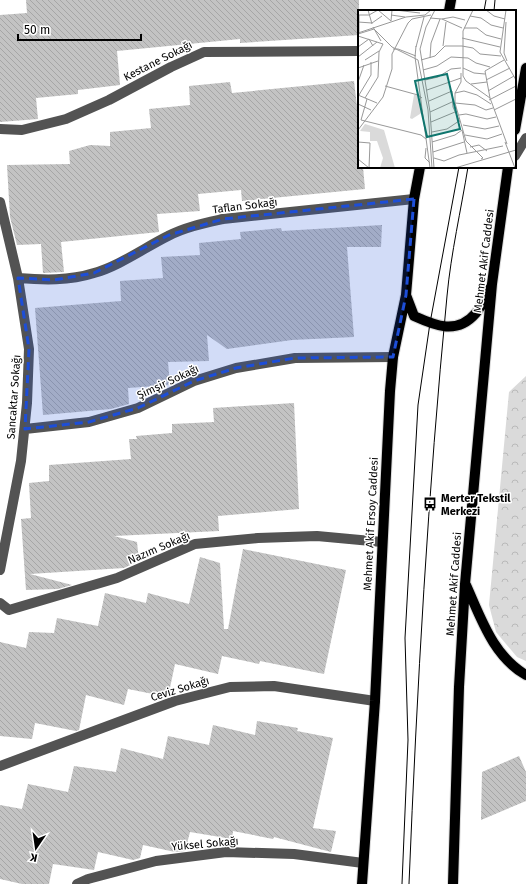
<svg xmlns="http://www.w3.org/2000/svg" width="526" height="884" viewBox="0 0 526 884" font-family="'Fira Sans',sans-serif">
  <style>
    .forest { fill: url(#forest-crowns) }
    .building { fill: url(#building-back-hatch) }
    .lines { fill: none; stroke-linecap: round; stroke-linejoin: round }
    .major-casing { stroke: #dbdbdb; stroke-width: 12 }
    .minor { stroke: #535353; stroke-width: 10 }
    .major { stroke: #000; stroke-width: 10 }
    .tram { stroke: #000; stroke-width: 1 }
    .marked { fill: #1d4ed8; fill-opacity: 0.2; stroke: #1d4ed8; stroke-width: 3; stroke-dasharray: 8 5; stroke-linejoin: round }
    .labels { text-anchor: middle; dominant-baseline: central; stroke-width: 3; stroke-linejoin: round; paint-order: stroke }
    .street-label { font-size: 11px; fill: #000; stroke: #fff }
    .poi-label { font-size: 11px; font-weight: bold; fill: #000; stroke: #fff; text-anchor: start }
    .inset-road { fill: none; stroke: #999; stroke-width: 1 }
    .view { fill: #0f766e; fill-opacity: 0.15; stroke: #0f766e; stroke-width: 2 }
    .inset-edge { fill: none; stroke: #000; stroke-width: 2 }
  </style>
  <defs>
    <pattern id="forest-crowns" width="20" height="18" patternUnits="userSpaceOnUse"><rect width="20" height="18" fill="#dadada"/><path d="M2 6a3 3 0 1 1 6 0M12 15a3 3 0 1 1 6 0" fill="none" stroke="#b9b9b9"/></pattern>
    <pattern id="building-back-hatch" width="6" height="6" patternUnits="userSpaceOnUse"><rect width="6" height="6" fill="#c3c3c3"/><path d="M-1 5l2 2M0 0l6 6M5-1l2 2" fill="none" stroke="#a6a6a6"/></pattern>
  </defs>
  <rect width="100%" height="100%" fill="#fff"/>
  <!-- forest -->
  <path class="forest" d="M526 376V661L517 657 496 632 489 605 509 392Z"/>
  <!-- building -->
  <path class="building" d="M26 0H359V35L240 43V39L117 51 120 85 78 90V94L36 98 38 119 0 122V15L27 13Z
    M354 81 359 123V167H363L365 189 242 201 241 190 198 194 200 211 157 214 159 232 61 242 64 272 43 273 41 244 17 245 10 217 7 165 70 164 69 151 90 145 110 146V132L151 128 149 109 190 105 189 86 230 82 232 93Z
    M382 225 381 247H347L354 337 292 340 227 349 207 335 209 361 168 362 170 385 128 388 129 404 111 409 43 415 35 308 121 301 120 281 163 278 161 257 200 255 199 243 241 239 240 232 281 228 282 231Z
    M294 403 299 509 218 516 219 531 114 536 137 542 139 561 124 568 30 574 72 585 58 589 26 590 21 519 31 518 29 483 49 481V465L131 459 129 439H137L136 436 172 433V424L214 422 213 408Z
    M243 549 346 570 324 674 260 661 259 664 222 656 218 674 175 664 168 697 128 689 124 705 86 695 79 730 76 731 35 723 32 739 0 736V642L26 648 29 632 54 633 57 618 98 626 105 593 146 603 148 593 189 604 200 557 220 563 224 629H228Z
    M257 721 298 728 297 731 333 738 313 828 336 831 331 852 274 837 273 839 233 831 232 839 190 832 185 851 175 852 143 845 140 858 133 860 98 852 94 870 53 864 49 884H22L0 879V805L22 809 28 784 68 792 74 766 116 772 121 748 163 759 168 736 209 745 213 725 255 735Z
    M519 756 526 772V801L481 820 482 772Z"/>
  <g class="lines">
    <!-- major casing -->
    <g class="major-casing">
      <path id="major" d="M449 11 451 0
        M515 130 526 68
        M406 295 414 316C436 326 457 335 476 313 482 306 486 296 490 288
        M466 585C481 618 493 656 526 675
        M362 884 375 701 390 391 393 357 406 295 414 199 420 167
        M453 884 459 687 465 584 492 284 508 167"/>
    </g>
    <!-- minor -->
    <path class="minor" d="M0 129 22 130 66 119 109 100 171 67 204 52 359 51
      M515 156 526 138
      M0 202 18 278 29 349 27 403 21 461 0 570
      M18 278C43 280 69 281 94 273 119 266 144 248 168 236 185 227 205 223 223 219L414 199
      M25 429 89 422 138 408 194 381 236 368 295 358 393 357
      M0 603 9 610 117 578 195 544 258 538 317 536 382 542
      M0 766 175 701 230 687 274 686 375 701
      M77 884 88 879 156 861 226 852 294 854 363 863"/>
    <!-- major -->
    <use href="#major" class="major"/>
    <!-- tram -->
    <path class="tram" d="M484 11 486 0
      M494 11 495 0
      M402 884 408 740 405 638 418 405 430 323 459 167
      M409 884C417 688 428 491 447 296 451 253 461 210 468 167"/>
  </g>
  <!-- marked area -->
  <path class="marked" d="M414 199 406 295 393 357 295 358 236 368 194 381 138 408 89 422 25 429 29 349 18 278 54 280 94 273 169 235 223 219Z"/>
  <!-- icons -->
  <defs>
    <g id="bus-bare" transform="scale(1.08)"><path d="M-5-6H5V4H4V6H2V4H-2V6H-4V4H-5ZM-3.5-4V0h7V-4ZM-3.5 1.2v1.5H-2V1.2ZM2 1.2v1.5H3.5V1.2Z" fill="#000" stroke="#fff" stroke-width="2.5" paint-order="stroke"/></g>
  </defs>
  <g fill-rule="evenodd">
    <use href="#bus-bare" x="430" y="504"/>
  </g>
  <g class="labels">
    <!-- street labels -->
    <g class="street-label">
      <text transform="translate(158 61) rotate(-27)">Kestane Sokağı</text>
      <text transform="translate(245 206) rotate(-7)">Taflan Sokağı</text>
      <text transform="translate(484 261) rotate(-83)">Mehmet Akif Caddesi</text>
      <text transform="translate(168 382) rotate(-25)">Şimşir Sokağı</text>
      <text transform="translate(14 397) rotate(-86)">Sancaktar Sokağı</text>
      <text transform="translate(371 524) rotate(-87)">Mehmet Akif Ersoy Caddesi</text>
      <text transform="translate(159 548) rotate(-23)">Nazım Sokağı</text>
      <text transform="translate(454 584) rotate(-86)">Mehmet Akif Caddesi</text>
      <text transform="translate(180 689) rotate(-17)">Ceviz Sokağı</text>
      <text transform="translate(205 844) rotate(-5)">Yüksel Sokağı</text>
    </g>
    <!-- poi labels -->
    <g class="poi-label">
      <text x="441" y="498">Merter Tekstil<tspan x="441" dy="13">Merkezi</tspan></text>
    </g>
  </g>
  <!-- overview -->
  <g transform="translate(358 10)">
    <rect width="158" height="158" fill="#fff"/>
    <path d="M56 85H60L65 102 54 109 52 108ZM7 114 26 120 37 158H22L25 148 19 131H12V122L2 121Z" fill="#dadada"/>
    <path class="inset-road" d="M10 0 14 14M20 0 33 11 34 0M37 0 62 3M115 0 105 21V66L108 71 132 88 149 134M128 0 136 6 147 9M148 0 142 42 158 70M0 5H11L20 0M1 5V23M33 5 47 7M112 6 123 8 133 15 145 18M72 8 84 9 104 18M84 9 95 7 107 10M0 12 14 13 24 6M148 12 146 43 149 51M15 17 23 31M106 18H119L128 25 143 29M0 23 48 7 67 5 73 0M0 24 16 19 34 37 60 50 70 100 74 158M0 26 25 34M104 28 142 37M58 36 57 47 72 158M85 36 88 12M0 37 11 29 15 36M58 37 66 7M35 39H40L58 46M0 47 19 32M72 48 73 33 82 9M7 50 21 41M63 50 77 46 87 36H104L115 38 122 44 143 46M0 58 20 51M105 58 116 63 127 64M65 60 79 56 93 47 110 48 118 53 132 57M67 70 80 67 93 59 103 58M128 70 152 58M0 72 6 55M113 74 129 72M27 76 60 85 64 88M69 80 103 68M130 81 156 66M97 83V93L108 131 125 148 123 149M97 83 106 81 119 85 133 94M97 83 103 72V63M0 85 19 93M1 85 13 65V52M7 88 20 67 21 42 25 34M132 88 127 61 146 50M9 89 3 110 63 125 68 129M131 90 158 76M71 91 94 81 95 97 102 112M97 93 117 95 128 100 135 98M0 94 13 100M136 100 158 89M72 102 94 92M101 105 108 104 129 109 138 107M73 112 97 102M105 115 127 119 141 116M0 120 25 87 34 59V44L50 13 54 9 73 5M104 120 109 143M74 122 89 119 101 111M107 125 129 129 144 124M0 132 12 133 11 158M74 132 97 125 104 120M147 132 157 158M112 137 121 135 129 141M68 138 67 148 72 153M75 142 106 132M76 148 86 151 101 145 145 136M0 149 11 158M76 158 72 102 62 39 68 17 77 0M97 158 158 140"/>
    <path class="view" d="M89 64 102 119 69 127 57 71Z"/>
    <rect width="158" height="158" class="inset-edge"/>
  </g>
  <!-- north arrow -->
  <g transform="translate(36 848) rotate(193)" stroke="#ffffff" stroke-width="3" paint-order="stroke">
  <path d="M0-3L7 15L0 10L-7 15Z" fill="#000000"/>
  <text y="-6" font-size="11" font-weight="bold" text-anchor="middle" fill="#000000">K</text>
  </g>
  <!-- scale -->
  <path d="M18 34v6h123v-6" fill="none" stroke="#000000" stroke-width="2"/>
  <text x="24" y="34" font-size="12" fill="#000000" stroke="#ffffff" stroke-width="3" paint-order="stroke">50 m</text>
</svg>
